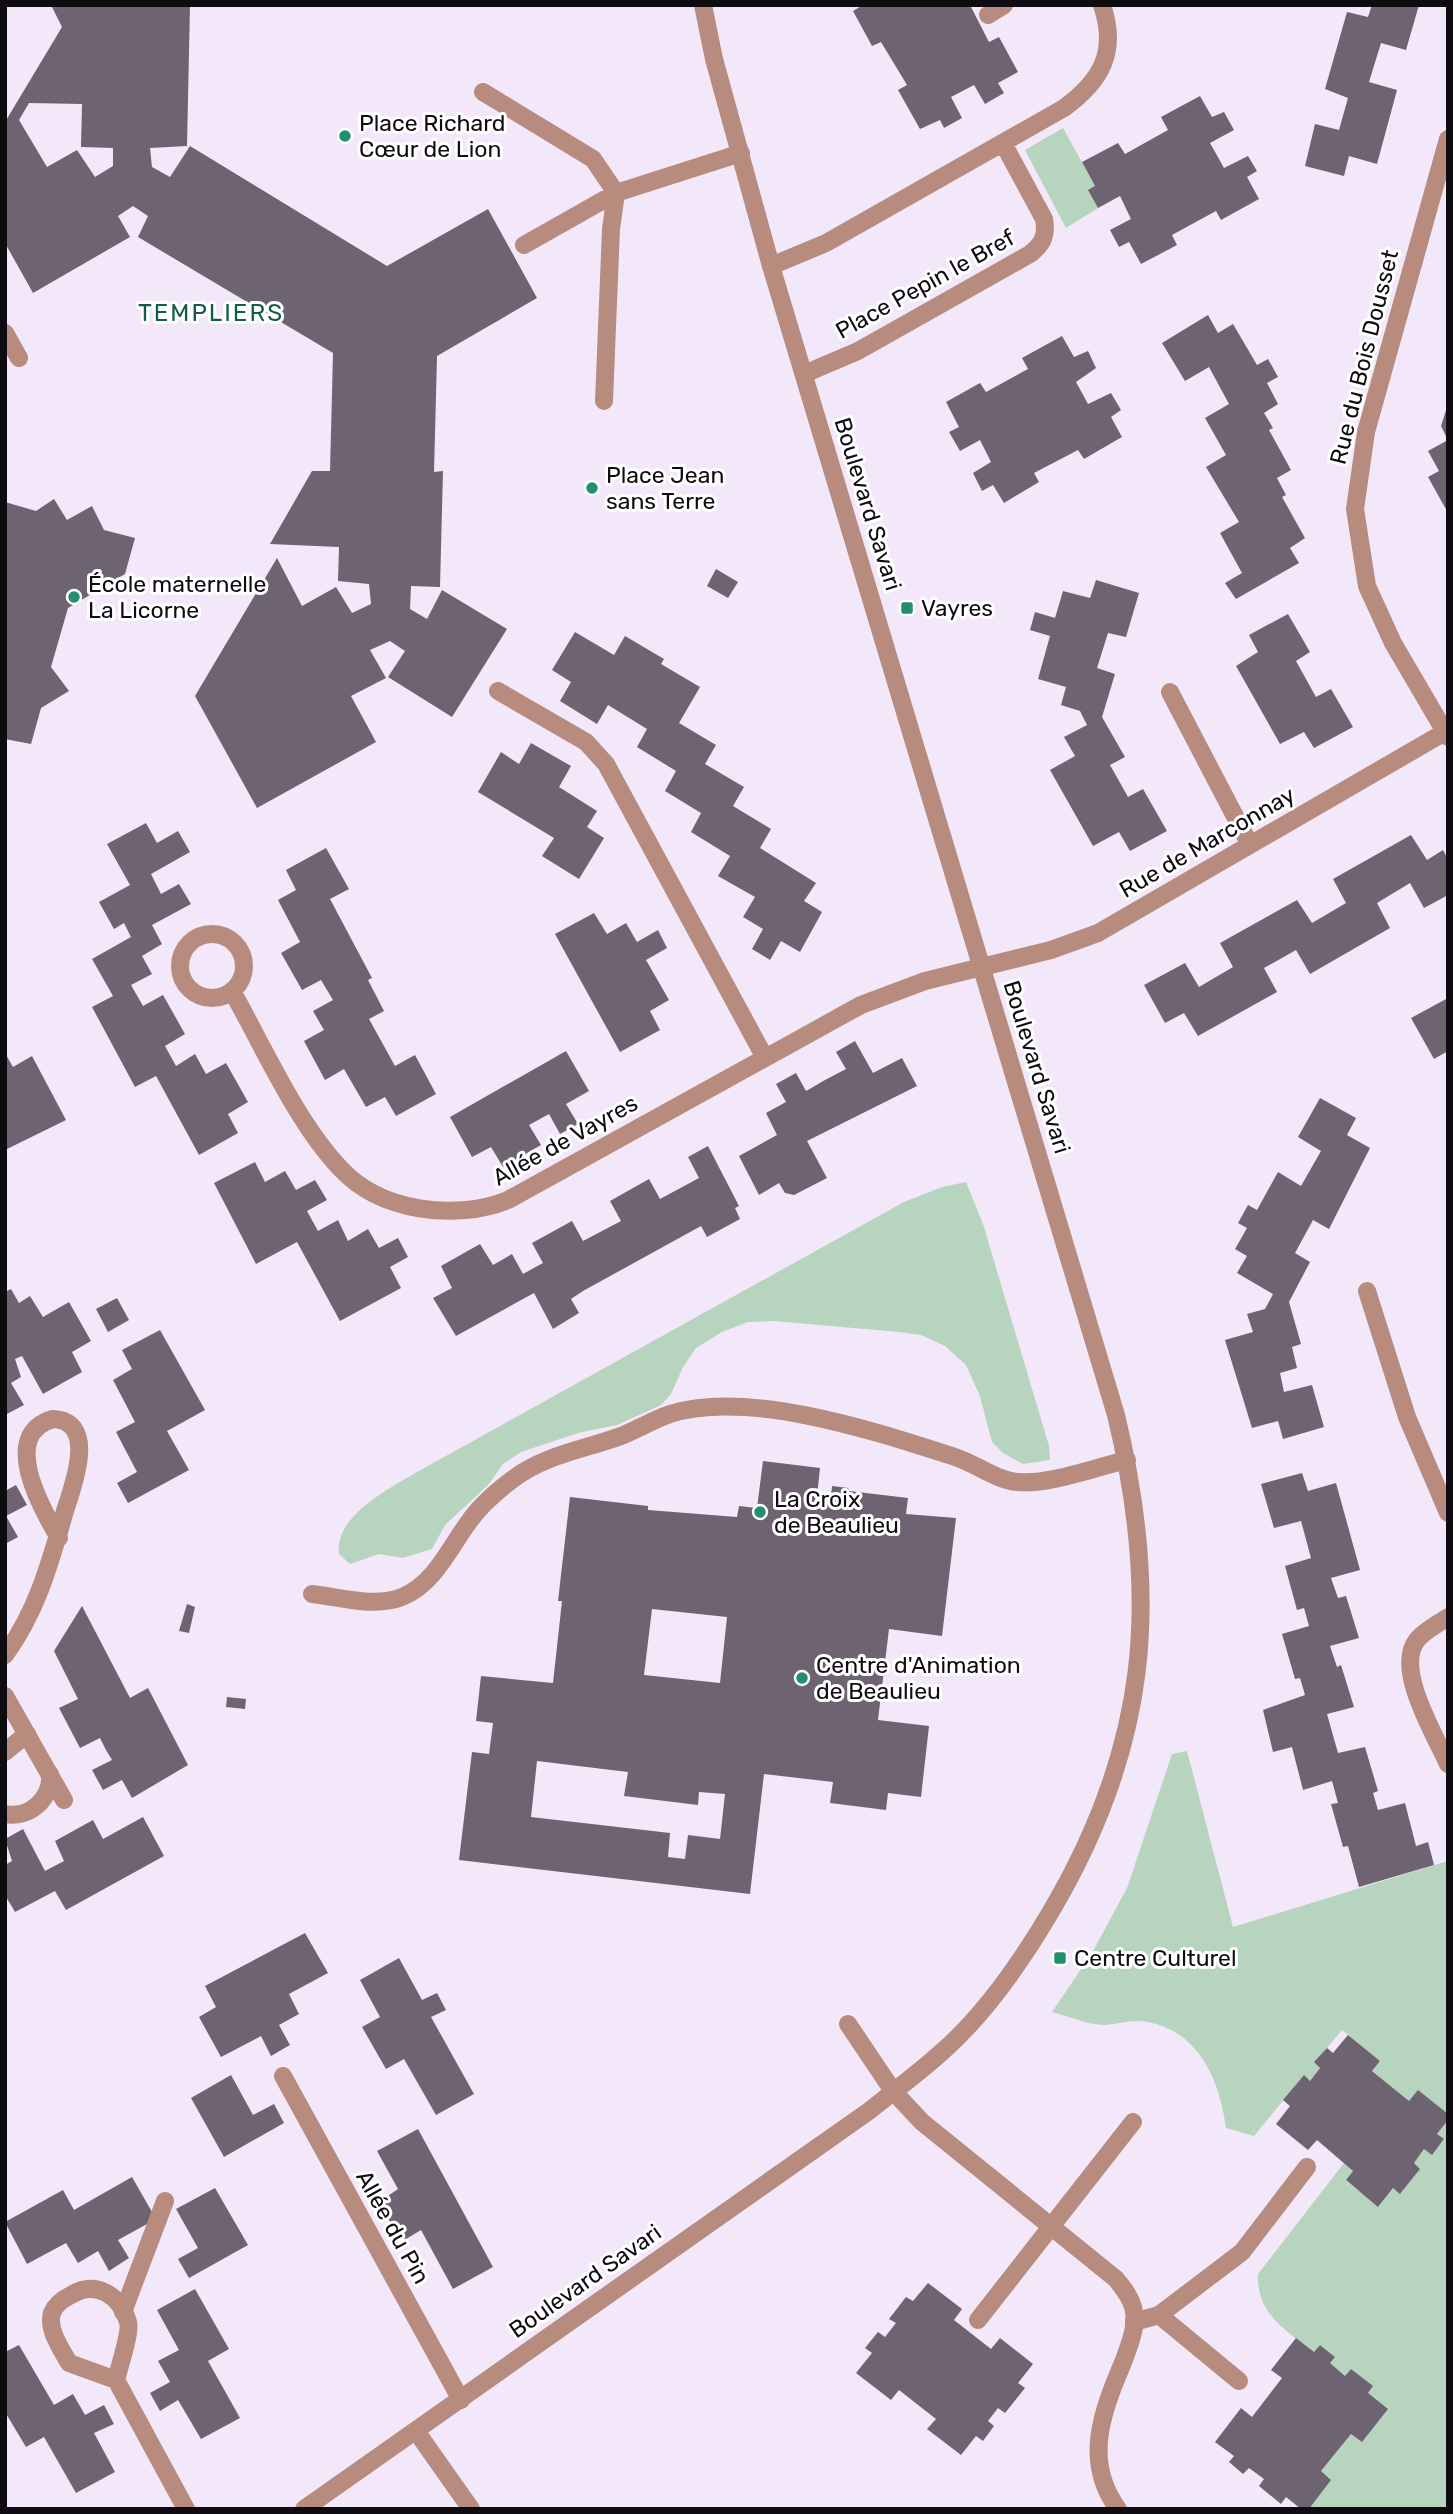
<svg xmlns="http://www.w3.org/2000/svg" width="1453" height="2514" viewBox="0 0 1453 2514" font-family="Rubik,sans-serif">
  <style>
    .green { fill: #b6d4be }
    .building { fill: #6e6370; fill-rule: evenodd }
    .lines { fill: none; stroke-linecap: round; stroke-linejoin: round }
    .service { stroke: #b78c7e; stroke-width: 18 }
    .minor { stroke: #b78c7e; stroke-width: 18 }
    .tertiary { stroke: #b78c7e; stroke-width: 18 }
    .poi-dot { fill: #238f6f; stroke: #fff; stroke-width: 2.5 }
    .labels { text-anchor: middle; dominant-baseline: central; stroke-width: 6; stroke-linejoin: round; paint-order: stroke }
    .poi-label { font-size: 23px; fill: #0f0c11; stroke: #fff; text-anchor: start }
    .street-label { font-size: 23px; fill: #0f0c11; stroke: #fff }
    .neighbourhood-label { font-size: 24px; letter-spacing: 2px; fill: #125d47; stroke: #fff }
  </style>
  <rect width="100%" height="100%" fill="#f3e8f9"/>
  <!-- green -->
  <path class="green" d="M1063 128 1095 186 1089 191 1098 208 1066 228 1025 150Z
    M966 1182 983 1224 1049 1446 1050 1460 1023 1464 1003 1453 992 1442 980 1396 966 1365 945 1346 921 1335 899 1332 774 1321 748 1322 722 1332 696 1348 683 1367 671 1394 661 1405 617 1425 578 1433 521 1452 503 1464 489 1484 445 1525 432 1549 403 1558 379 1554 350 1564 339 1554C334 1516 389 1489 417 1472L904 1202 942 1187Z
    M1187 1751 1233 1927 1448 1861V2114L1409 2101 1372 2071 1380 2061 1342 2030 1315 2062 1320 2068 1310 2081 1303 2076 1254 2136 1226 2128C1220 2082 1200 2032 1148 2022 1133 2019 1120 2024 1105 2025 1088 2025 1068 2016 1052 2012L1092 1953 1127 1888 1172 1754Z
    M1448 2120V2509H1309L1331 2480 1321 2471 1351 2434 1362 2442 1368 2393 1372 2386 1351 2369 1345 2376 1330 2363 1335 2357 1320 2345 1314 2352C1287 2331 1256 2314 1258 2274L1344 2163 1353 2171 1346 2181 1379 2206 1393 2188 1401 2193 1420 2169 1414 2163 1424 2149 1432 2154 1444 2140 1437 2134Z"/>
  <!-- building -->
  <path class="building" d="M51 5H190L187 146 150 148 152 167 170 177 190 146 387 266 488 209 537 298 437 356 434 472 443 471 440 587 411 586 410 609 427 619 442 590 507 629 452 717 388 677 405 651 390 641 370 650 386 678 351 696 376 742 257 808 195 696 277 558 302 606 336 587 352 613 371 604 369 584 338 581 339 547 270 544 312 471H330L333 353 138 237 148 216 133 206 118 216 130 237 33 293 5 243V122L62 27ZM29 103 82 104 81 147 113 148V166L95 177 77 150 47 167 19 120Z
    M863 5H970L989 42 999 37 1018 72 998 83 1004 93 985 104 974 85 951 97 962 118 944 128 940 120 920 129 898 90 907 85 881 42 872 46 853 11Z
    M1372 5H1419L1406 50 1381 43 1369 82 1397 90 1377 164 1349 156 1344 176 1305 166 1315 124 1339 130 1348 98 1325 89 1347 12 1368 17Z
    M1200 96 1212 117 1224 112 1234 130 1210 143 1224 168 1248 156 1257 171 1247 177 1259 199 1221 220 1216 211 1172 235 1177 245 1141 264 1129 242 1119 247 1110 230 1131 219 1120 196 1098 208 1088 190 1095 186 1082 162 1118 143 1125 154 1168 130 1161 117Z
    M1208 315 1218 333 1233 324 1257 365 1268 359 1278 377 1267 383 1278 404 1264 413 1273 428 1269 430 1291 470 1277 478 1286 495 1282 497 1305 538 1290 548 1299 563 1236 599 1225 583 1242 573 1220 533 1239 522 1206 467 1226 455 1205 418 1229 404 1209 367 1185 381 1162 343Z
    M1062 336 1074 357 1088 351 1096 368 1076 382 1088 404 1111 393 1121 410 1111 417 1122 437 1084 459 1078 450 1034 473 1039 482 1004 503 993 485 982 491 973 473 991 462 980 440 960 451 949 432 959 427 946 402 980 383 986 392 1028 369 1022 358Z
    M1447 407H1448V440L1441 426Z
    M1448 440V513L1428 477 1439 471 1428 451Z
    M54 499 67 520 92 506 104 530 135 538 125 574 68 608 51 667 69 691 41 708 31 744 5 739V502L36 511Z
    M716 569 738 582 728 598 707 586Z
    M1096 580 1139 593 1126 637 1108 633 1097 668 1115 674 1102 717 1125 757 1110 765 1128 797 1143 789 1167 831 1130 851 1119 832 1093 846 1050 770 1075 756 1064 737 1087 725 1080 711 1061 705 1066 687 1038 679 1050 636 1030 630 1035 612 1055 618 1063 591 1090 598Z
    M1288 614 1310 652 1296 661 1316 697 1331 689 1353 727 1314 748 1304 732 1280 744 1236 666 1258 652 1249 635Z
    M575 632 614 655 625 636 664 659 661 664 700 687 679 723 716 745 705 764 744 787 733 806 771 829 760 848 816 883 804 901 822 912 800 952 781 941 770 960 752 949 763 929 743 917 755 897 718 876 730 856 691 832 701 813 665 791 676 771 637 747 647 729 608 705 597 724 560 701 571 682 552 670Z
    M531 743 571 766 559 787 597 811 587 827 604 838 579 879 542 856 554 838 478 792 501 752 519 764Z
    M146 823 157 843 178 831 190 852 151 874 161 894 179 884 191 904 152 925 162 944 142 956 152 974 131 985 143 1006 163 995 185 1034 165 1046 176 1066 195 1054 206 1074 226 1063 248 1102 228 1114 238 1133 199 1155 156 1076 135 1087 92 1007 113 996 92 959 131 937 124 923 114 929 99 902 130 885 107 844Z
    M1411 835 1427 860 1443 850 1448 859V895L1424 908 1410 883 1377 903 1390 928 1310 974 1296 950 1264 968 1277 992 1198 1036 1184 1013 1165 1023 1144 985 1185 963 1199 987 1233 967 1220 943 1297 900 1312 923 1346 903 1333 879Z
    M326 848 349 889 330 899 372 978 368 980 384 1011 369 1019 395 1066 415 1055 436 1094 396 1116 385 1097 366 1107 344 1069 325 1080 304 1041 324 1030 313 1011 333 1000 321 980 302 990 281 953 300 942 278 900 296 890 286 870Z
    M594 913 607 934 626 923 637 942 658 930 667 948 646 960 669 1000 650 1011 660 1030 620 1052 555 934Z
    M1448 998V1051L1434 1059 1411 1018Z
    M855 1041 873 1073 902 1058 917 1086 807 1141 827 1178 794 1195 785 1193 779 1183 759 1195 739 1156 777 1135 766 1113 786 1102 776 1084 796 1073 806 1091 825 1080 846 1069 836 1052Z
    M566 1051 589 1091 566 1104 578 1124 560 1134 549 1114 529 1125 541 1145 503 1167 491 1147 472 1157 450 1117Z
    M5 1053 13 1067 32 1056 66 1120 5 1150Z
    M1320 1098 1356 1118 1347 1135 1370 1148 1329 1229 1313 1220 1295 1253 1310 1262 1289 1302 1301 1344 1292 1347 1297 1368 1280 1373 1284 1392 1312 1385 1324 1427 1283 1439 1278 1421 1252 1428 1225 1340 1253 1332 1247 1314 1265 1309 1273 1294 1237 1273 1247 1256 1235 1249 1247 1228 1238 1223 1248 1205 1257 1210 1278 1172 1301 1186 1321 1151 1298 1137Z
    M708 1146 739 1206 735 1208 740 1219 707 1237 701 1226 583 1291 571 1299 579 1313 553 1329 534 1293 456 1336 433 1298 452 1288 441 1266 480 1244 493 1265 512 1254 523 1274 543 1263 532 1243 572 1221 583 1241 621 1221 610 1201 649 1179 660 1199 699 1178 688 1157Z
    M255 1162 265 1182 285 1171 296 1190 315 1180 327 1200 307 1211 318 1231 338 1220 348 1241 368 1229 379 1248 398 1238 408 1257 390 1267 401 1288 340 1321 297 1242 256 1264 214 1183Z
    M11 1289 19 1303 30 1296 43 1317 69 1302 91 1341 72 1352 82 1372 43 1394 22 1356 15 1359 21 1377 11 1383 24 1405 5 1415V1292Z
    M117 1298 129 1320 108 1332 96 1309Z
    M160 1330 205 1410 167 1431 189 1470 128 1503 117 1483 137 1472 116 1432 135 1422 113 1380 132 1369 122 1350Z
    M763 1461 820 1468 817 1496 831 1497 832 1486 848 1488 849 1491 908 1498 906 1514 956 1518 942 1636 889 1629 878 1720 929 1726 921 1797 888 1793 886 1810 830 1803 833 1782 764 1774 750 1894 459 1860 472 1752 489 1754 493 1723 476 1721 481 1676 553 1683 562 1601H558L570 1497 648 1506V1510L737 1517 739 1506 757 1508ZM652 1609 727 1617 720 1683 644 1675ZM537 1761 628 1772 624 1796 698 1805 699 1792 725 1794 720 1839 688 1835 685 1859 668 1857 670 1833 531 1817Z
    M1302 1473 1308 1491 1336 1483 1360 1570 1331 1578 1338 1598 1346 1596 1359 1638 1330 1646 1337 1667 1341 1665 1354 1707 1327 1714 1338 1753 1365 1747 1378 1791 1373 1793 1378 1810 1405 1803 1416 1846 1428 1842 1434 1865 1359 1887 1348 1846 1343 1847 1331 1804 1338 1803 1332 1781 1303 1790 1292 1747 1273 1752 1263 1710 1305 1695 1300 1678 1295 1679 1282 1634 1309 1626 1304 1608 1297 1610 1285 1566 1311 1558 1301 1521 1274 1528 1261 1484Z
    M16 1485 27 1505 6 1516 18 1537 5 1544V1491Z
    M187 1604 195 1607 189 1633 179 1631Z
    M82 1606 130 1698 148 1688 188 1765 132 1798 122 1780 103 1790 92 1770 112 1760 106 1750 100 1738 80 1748 59 1708 78 1699 54 1651Z
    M227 1697 246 1699 245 1709 226 1707Z
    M143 1817 164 1856 66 1910 55 1891 15 1912 5 1895V1865L12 1861 5 1839 23 1829 45 1871 64 1861 55 1841 93 1820 103 1839Z
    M305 1933 328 1973 289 1994 299 2014 279 2025 290 2045 271 2056 261 2036 221 2057 199 2017 216 2007 205 1986Z
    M399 1958 422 2000 437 1993 446 2010 431 2017 474 2094 436 2115 404 2059 386 2069 362 2027 380 2017 360 1980Z
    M1348 2035 1380 2061 1372 2071 1409 2101 1418 2090 1448 2114V2120L1437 2134 1444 2139 1432 2155 1424 2149 1414 2163 1420 2169 1400 2194 1393 2188 1378 2207 1346 2180 1353 2171 1317 2140 1308 2150 1276 2124 1290 2106 1283 2100 1304 2075 1310 2081 1320 2068 1314 2062 1327 2048 1333 2053Z
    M231 2075 253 2115 274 2104 284 2123 224 2157 191 2098Z
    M418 2129 493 2267 453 2289 421 2230 401 2242 379 2202 398 2189 377 2151Z
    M132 2177 156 2219 118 2240 129 2258 109 2271 98 2251 78 2263 66 2243 27 2264 5 2222 63 2190 74 2210Z
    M215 2188 248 2245 189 2278 178 2259 198 2248 176 2209Z
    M928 2283 962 2309 954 2320 991 2349 1000 2338 1033 2364 1018 2383 1025 2388 1005 2413 998 2408 988 2421 994 2426 983 2441 976 2436 961 2455 927 2429 936 2419 899 2390 891 2400 856 2373 872 2353 865 2348 878 2332 885 2337 896 2323 889 2319 906 2297 913 2301Z
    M195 2289 229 2349 208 2361 240 2418 201 2439 178 2400 160 2411 150 2393 170 2382 158 2361 179 2350 157 2310Z
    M1296 2338 1314 2352 1320 2345 1335 2357 1330 2363 1345 2376 1351 2369 1373 2386 1368 2393 1388 2409 1362 2442 1351 2434 1321 2471 1331 2480 1309 2509H1301L1286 2497 1281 2504 1259 2486 1264 2479 1249 2468 1243 2474 1229 2462 1234 2456 1215 2442 1241 2408 1252 2417 1282 2378 1271 2370Z
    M19 2345 54 2405 73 2394 85 2415 104 2405 114 2424 94 2433 115 2472 76 2493 44 2437 26 2447 5 2412V2352Z"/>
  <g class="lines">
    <!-- service -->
    <path class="service" d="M988 15 1004 5
      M5 333 19 358
      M312 1594C339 1597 375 1608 402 1597 434 1584 449 1549 468 1523 479 1507 497 1491 513 1479 544 1455 586 1449 621 1436 638 1429 653 1420 670 1414 749 1389 877 1432 955 1457 977 1464 995 1480 1018 1482 1049 1485 1096 1467 1127 1460
      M5 1752 27 1734
      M5 1814C30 1819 52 1798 50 1774
      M848 2024 893 2091
      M123 2312 165 2201
      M1159 2315 1239 2381
      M978 2320 1133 2122
      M1134 2322 1159 2315 1242 2252 1307 2167
      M416 2431 471 2509"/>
    <!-- minor -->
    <path class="minor" d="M483 92 593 159 616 193 611 229 604 401
      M1448 139 1366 432 1355 509 1367 586 1393 643 1448 737
      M524 245 616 193 741 153
      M771 266 826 243 1064 108C1101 81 1118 52 1102 5
      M804 374 858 351 1030 254C1043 244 1047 235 1044 219L1003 143
      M498 691 586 742 606 764 765 1058
      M1170 692 1250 845
      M180 966a32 32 0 1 1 64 0a32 32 0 1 1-64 0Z
      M232 991C263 1046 297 1123 340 1168 380 1212 456 1221 508 1200L861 1005 925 981 1051 950 1098 933 1445 732
      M1367 1291 1407 1417 1448 1513
      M1448 1617C1438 1624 1424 1631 1417 1640 1394 1668 1435 1735 1448 1764
      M5 1655C37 1611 50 1563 65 1511 72 1488 99 1421 53 1419 0 1434 40 1506 59 1538
      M5 1696 64 1800
      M283 2076 461 2400
      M893 2091 922 2122 1116 2279C1123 2288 1130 2296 1133 2307 1138 2325 1130 2343 1124 2360 1103 2410 1082 2460 1118 2509
      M116 2380 69 2363C62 2350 47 2330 52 2313 55 2305 63 2299 71 2295 96 2280 120 2295 128 2322 131 2333 119 2367 116 2380L186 2509"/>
    <!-- tertiary -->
    <path class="tertiary" d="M304 2509 869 2111C894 2091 920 2072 943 2051 986 2013 1021 1962 1050 1913 1148 1748 1161 1601 1116 1415L771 266 714 59 703 5"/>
  </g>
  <!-- markers -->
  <g class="poi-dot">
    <circle cx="345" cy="136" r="7"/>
    <circle cx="592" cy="488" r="7"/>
    <circle cx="74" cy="597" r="7"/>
    <rect x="900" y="601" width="14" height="14" rx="3.5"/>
    <circle cx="760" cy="1512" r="7"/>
    <circle cx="802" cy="1678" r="7"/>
    <rect x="1053" y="1951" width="14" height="14" rx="3.5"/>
  </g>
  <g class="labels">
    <!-- poi labels -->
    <g class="poi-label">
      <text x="359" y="123">Place Richard<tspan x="359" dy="26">Cœur de Lion</tspan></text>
      <text x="606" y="475">Place Jean<tspan x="606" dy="26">sans Terre</tspan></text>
      <text x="88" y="584">École maternelle<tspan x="88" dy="26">La Licorne</tspan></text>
      <text x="921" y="608">Vayres</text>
      <text x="774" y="1499">La Croix<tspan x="774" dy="26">de Beaulieu</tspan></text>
      <text x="816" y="1665">Centre d'Animation<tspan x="816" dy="26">de Beaulieu</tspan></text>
      <text x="1074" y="1958">Centre Culturel</text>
    </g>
    <!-- street labels -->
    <g class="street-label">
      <text transform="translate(925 284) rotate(-29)">Place Pepin le Bref</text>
      <text transform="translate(1364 357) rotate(-76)">Rue du Bois Dousset</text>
      <text transform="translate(868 504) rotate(73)">Boulevard Savari</text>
      <text transform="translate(1207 842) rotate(-30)">Rue de Marconnay</text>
      <text transform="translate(1037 1067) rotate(73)">Boulevard Savari</text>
      <text transform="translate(565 1140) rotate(-29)">Allée de Vayres</text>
      <text transform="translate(393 2227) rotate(61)">Allée du Pin</text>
      <text transform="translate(585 2281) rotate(-35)">Boulevard Savari</text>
    </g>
    <!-- neighbourhood labels -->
    <g class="neighbourhood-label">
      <text x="211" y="313">TEMPLIERS</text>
    </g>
  </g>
  <!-- border -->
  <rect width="1453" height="2514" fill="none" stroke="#0f0c11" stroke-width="14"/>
</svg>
